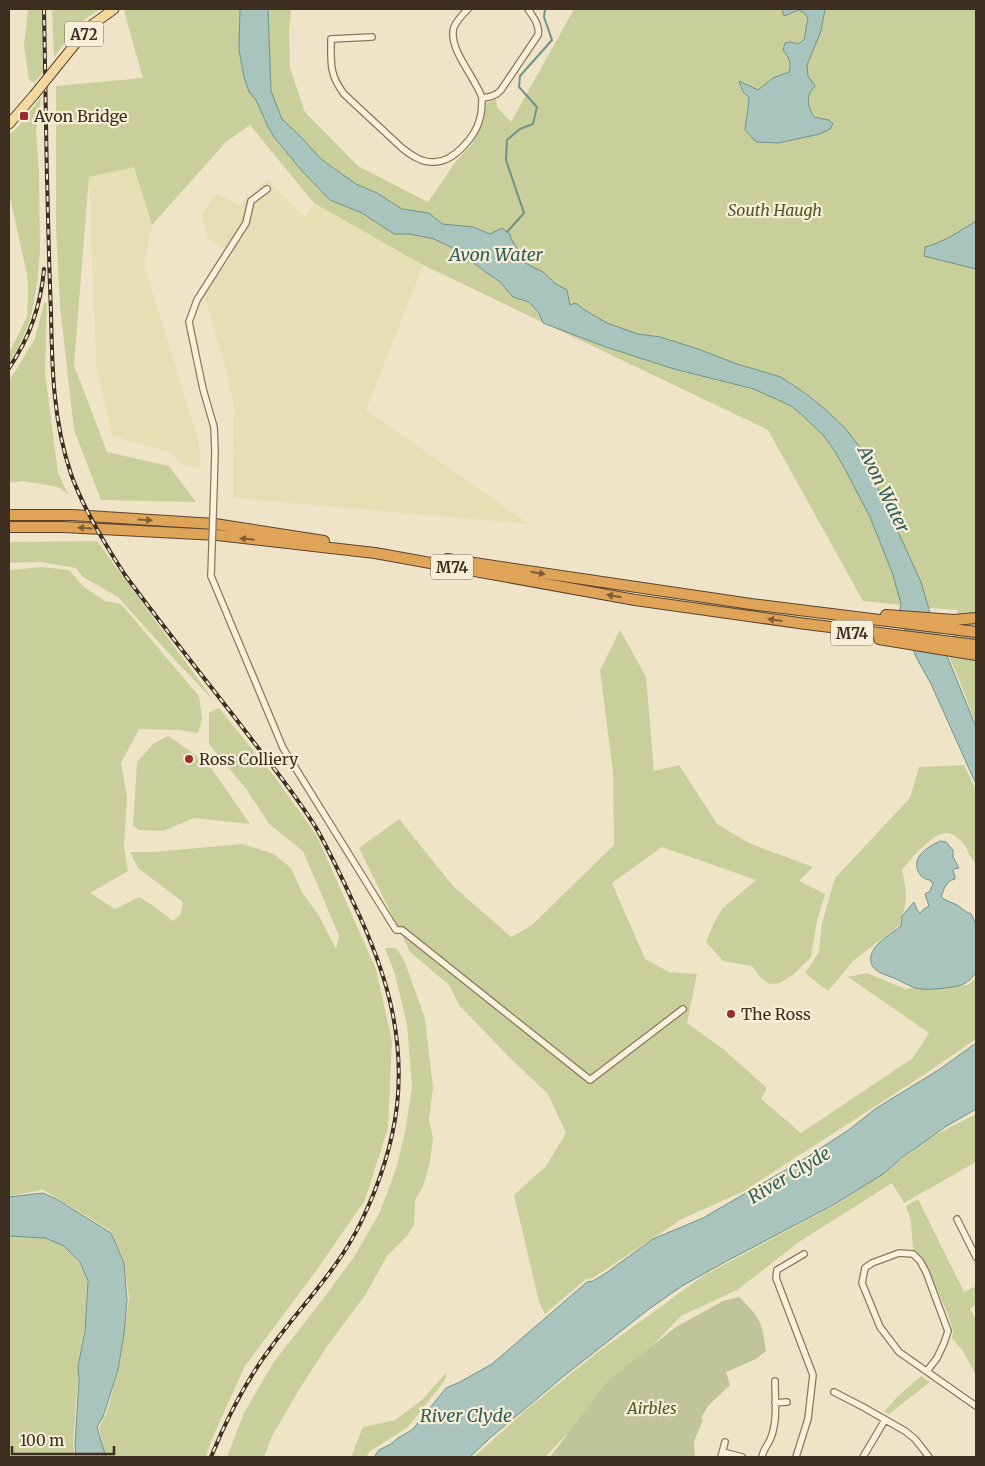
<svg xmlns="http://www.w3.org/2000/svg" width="985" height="1466" viewBox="0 0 985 1466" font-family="Merriweather,serif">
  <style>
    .farmland { fill: #e6deb5 }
    .green { fill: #c9cf9b }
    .cemetery { fill: #bfc49a }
    .water { fill: #a9c4bc; stroke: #6f938a }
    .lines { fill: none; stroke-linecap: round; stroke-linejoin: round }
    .stream { stroke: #6f938a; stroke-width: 2 }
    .street-casing { stroke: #8d765c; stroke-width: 8 }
    .primary-casing { stroke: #5b4430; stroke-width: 11 }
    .highway-casing { stroke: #5b4430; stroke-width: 12 }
    .street { stroke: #faf1dc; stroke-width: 5.5 }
    .primary { stroke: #f3d9a0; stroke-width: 9 }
    .highway { stroke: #e0a458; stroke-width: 10 }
    .rail-casing { stroke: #3d2e20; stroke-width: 4 }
    .rail { stroke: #f7eed8; stroke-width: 2; stroke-dasharray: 5.5; stroke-linecap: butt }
    .street-bridge-casing { stroke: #8d765c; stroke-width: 8; stroke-linecap: butt }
    .primary-bridge-casing { stroke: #5b4430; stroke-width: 11; stroke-linecap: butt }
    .street-bridge { stroke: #faf1dc; stroke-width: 5.5 }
    .primary-bridge { stroke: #f3d9a0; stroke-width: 9 }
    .oneway { fill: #7e5d36 }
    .poi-dot { fill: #9e2a2b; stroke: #f7eed8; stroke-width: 2 }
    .labels { text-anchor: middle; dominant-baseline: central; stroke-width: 4.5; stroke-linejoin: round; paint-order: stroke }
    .shield { fill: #f7eed8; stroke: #756857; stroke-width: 1 }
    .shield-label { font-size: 15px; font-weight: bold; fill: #3d2e20 }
    .poi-label { font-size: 16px; fill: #3d2e20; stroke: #f7eed8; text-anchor: start }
    .park-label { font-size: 16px; font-style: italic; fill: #4d5a26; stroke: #f7eed8 }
    .water-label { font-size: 18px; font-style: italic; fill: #2f5d5a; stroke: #f7eed8 }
  </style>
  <rect width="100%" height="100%" fill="#f0e4c8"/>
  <!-- farmland -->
  <path class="farmland" d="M134 167 152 225 144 264 199 443 201 468 182 464 170 452 112 436 96 364 89 177Z
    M267 179 305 217 314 203 423 265 366 410 529 524 233 498 234 406 224 362 203 293 234 254 208 239 202 214 216 193 240 205Z"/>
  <!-- green -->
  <path class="green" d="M28 9H42L43 72 34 83 29 80 24 46Z
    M52 9H100L81 22 54 57Z
    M131 9H291L289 30 290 68 305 112 358 166 428 202 456 161 473 143 480 126 487 103 496 100 497 107 511 122 574 9H976V725L962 687 950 659 958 610 929 608 863 601 768 430 423 265 314 203 250 125 226 142 152 225 134 167 89 177 74 365 107 452 169 466 196 502 101 500 74 430 60 306 56 229V86L143 78 124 11Z
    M41 97 36 132 39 172 40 251 37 285 30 320 17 351 9 363V351H10L27 317 28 290 27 274 9 193V135L17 128Z
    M44 303H47L45 372 58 473 68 494 58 487 23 481 9 483V380L15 372 35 338Z
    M97 541 214 701 173 658 118 597 83 577 76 568 40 562 9 563V542Z
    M43 567 69 570 84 587 105 601 121 604 199 696 202 719 198 733 179 730 139 729 121 763 127 797 124 846 128 871 90 893 115 909 139 897 152 905 173 921 181 914 183 902 138 868 130 852H153L242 844 274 854 291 868 302 892 319 916 336 949 339 936 303 851 269 824 247 790 209 744V713L219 708 274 776 317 836 376 969 392 1041 388 1128 365 1200 316 1271 245 1366 211 1441 206 1457H106L99 1428 106 1414 119 1368 129 1298 124 1261 111 1231 43 1190 9 1196V570Z
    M620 630 646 677 654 771 679 765 717 824 749 843 813 867 799 881 825 894 817 921 811 957 793 975 780 983 769 984 761 978 752 966 723 961 706 942 714 923 722 909 756 880 662 847 612 883 645 959 669 972 697 974 687 1023 723 1049 767 1088 761 1099 801 1133 913 1058 929 1033 848 977 867 973 905 989 968 985 976 977V1039L922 1076 744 1191 682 1219 593 1278 586 1279 545 1314 539 1302 514 1195 546 1166 566 1133 548 1094 511 1059 459 1005 449 985 410 952 359 848 399 819 453 886 511 937 531 926 614 845 613 773 600 670Z
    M168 736 190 751 212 769 250 824 194 818 163 831 139 830 133 826 137 762 153 744Z
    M964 765 976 790V863C967 855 969 850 963 843 960 840 953 833 947 833 932 833 911 859 902 870 905 885 908 894 904 910 902 917 901 916 900 925L853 961 828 991 805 973 819 952 822 923 835 878 910 798 919 767Z
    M385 948H396L404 960 416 993 425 1019 433 1088 429 1120 433 1138 430 1162 423 1187 415 1200 414 1225 407 1236 387 1256 366 1294 328 1345 302 1385 271 1438 264 1457H227L244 1413 273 1363 323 1299 354 1257 379 1214 396 1169 405 1132 412 1087 407 1025 395 974Z
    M976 1114V1162L904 1203 892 1183 799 1242 737 1290 681 1316 545 1457H474L528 1408 598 1352 703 1276 835 1205 891 1168 929 1138Z
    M918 1199 964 1292 976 1286V1304L970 1309 976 1319V1375L963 1351 952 1338 953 1331 949 1317 928 1268 913 1249 911 1221 906 1206Z
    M9 1236 43 1238 63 1245 80 1263 87 1280 85 1326 78 1362V1380L73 1443 75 1457H9Z
    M447 1372 445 1380 408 1427 370 1451 366 1457H351L363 1427 395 1420 422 1400Z
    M921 1376 930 1382 889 1414 884 1412 898 1396Z"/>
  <!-- cemetery -->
  <path class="cemetery" d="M739 1297C760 1317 762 1322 766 1351L756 1359 726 1372 730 1385 708 1406 701 1418 703 1420 694 1441 695 1457H550L608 1381 676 1327 723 1301Z"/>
  <!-- water -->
  <path class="water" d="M240 9H268L271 91 282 119 300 136 321 159 356 184 377 193 402 209 429 213 442 224 473 227 490 234 502 228 510 234 511 239 517 248V259L543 272 556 284 567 290 570 305 576 303 583 309 607 323 638 334 660 337 698 349 737 364 781 377 809 396 827 411 845 428 859 446 921 582 930 613 899 615 901 604 892 572 870 517 846 471 834 450 823 435 802 415 791 406 754 389 674 369 606 347 543 323 539 313 529 302 513 297 500 282 451 247 434 239 409 234H394L362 213 330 200 302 171 274 137 268 127 256 100 249 92 244 77 239 50Z
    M782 9H825L821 31 807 65 808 76 815 86C813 89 811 90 810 93 806 100 810 111 814 117L829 120 833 124 830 129 820 134 778 143 756 142 745 130C746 118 749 108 749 97L743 92 739 81 758 90 773 78 789 72C792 62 789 58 783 50L785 43 790 42 798 44 804 40 808 18 804 13 799 10 784 16Z
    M976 221V269L924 256 925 247C944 242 960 231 976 221Z
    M930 614 976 727V784L931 684 916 657 899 616Z
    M940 841 946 842 953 850V857L959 868 954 869 953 871 955 876V879C946 881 944 889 941 897 946 901 951 902 957 905 962 908 965 912 971 914L976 924V973C972 978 967 983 961 985 951 988 925 991 915 988 907 985 901 981 894 978 884 974 868 971 871 956 873 944 892 933 901 926L902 916 914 902 917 910 920 913 924 909 929 906 925 894 930 891 933 884 930 880C924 879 921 877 918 871 912 855 929 847 940 841Z
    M976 1043V1109L945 1127 903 1157 883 1174 833 1205 725 1262 682 1286 649 1309 564 1376 490 1438 470 1457H374L379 1450 391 1444 398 1438 412 1430 446 1388 460 1382 492 1364 587 1282 593 1281 606 1273 653 1239 703 1218 801 1161 850 1129 875 1109 940 1069Z
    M43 1193 58 1200 111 1233 124 1263 127 1300 124 1334 118 1370 103 1417 97 1427 106 1457H76L75 1444 79 1380 78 1366 85 1331 88 1281 80 1262 64 1246 45 1238 9 1236V1197Z"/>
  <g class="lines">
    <!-- stream -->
    <path class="stream" d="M507 232 524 213 506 160 507 140 520 129 533 124 537 107 519 87 520 76 552 40 544 17 545 9"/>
    <!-- street casing -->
    <g class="street-casing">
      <path id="street" d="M468 9C463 14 457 20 454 27 447 48 476 78 482 98
        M372 37 331 39C331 63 329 74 344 94L402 148C411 155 422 163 434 162 454 162 476 136 480 118 482 111 482 104 482 98 490 97 496 96 501 90L538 35C540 25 533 17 528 9
        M214 486 215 451 214 427 203 389 189 322 197 300 246 223 251 201 267 189
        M211 576 283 748 396 930H402L590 1080 683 1009
        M957 1219 976 1257
        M927 1371 937 1358 944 1343 948 1331 926 1272 920 1261 913 1254 899 1253 872 1263 865 1268 862 1283 880 1327 899 1352 976 1406
        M834 1392 863 1407 905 1431 915 1439 929 1457
        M775 1403 787 1402
        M723 1452 742 1457
        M721 1457 725 1442
        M762 1457C763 1450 767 1446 770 1440 778 1422 775 1400 775 1381
        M796 1457 808 1419 813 1375 776 1278 777 1270 804 1254
        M863 1457 885 1420"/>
    </g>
    <!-- primary casing -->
    <g class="primary-casing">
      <path id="primary" d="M59 64 89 27 114 9
        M9 124 34 95"/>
    </g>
    <!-- highway casing -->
    <g class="highway-casing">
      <path id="highway" d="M9 515H72L215 524 324 541
        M9 527H63L217 535 375 553 635 600 806 624 976 645
        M447 559 751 604 976 632
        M886 615 954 620 976 618
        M879 639 976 655"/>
    </g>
    <!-- street -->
    <use href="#street" class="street"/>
    <!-- primary -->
    <use href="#primary" class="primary"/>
    <!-- highway -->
    <use href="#highway" class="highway"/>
    <!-- rail casing -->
    <g class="rail-casing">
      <path id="rail" d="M44 9 47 181
        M47 174C48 220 49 266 51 312 52 367 53 421 71 474 84 510 104 543 125 575 164 628 206 680 246 732 271 765 297 796 318 831 331 855 343 880 354 904 385 969 405 1033 397 1106 392 1147 379 1185 361 1222 339 1268 302 1305 272 1346 246 1380 227 1418 211 1457
        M9 368C29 339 41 305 44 269"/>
    </g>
    <!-- rail -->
    <use href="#rail" class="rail"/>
    <!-- street-bridge casing -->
    <g class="street-bridge-casing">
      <path id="street-bridge" d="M211 576 214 486"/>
    </g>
    <!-- primary-bridge casing -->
    <g class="primary-bridge-casing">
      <path id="primary-bridge" d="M34 95 59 64"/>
    </g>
    <!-- street-bridge -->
    <use href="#street-bridge" class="street-bridge"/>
    <!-- primary-bridge -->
    <use href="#primary-bridge" class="primary-bridge"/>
  </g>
  <!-- one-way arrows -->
  <defs><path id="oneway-solid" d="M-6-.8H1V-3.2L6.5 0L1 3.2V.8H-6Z" transform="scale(1.25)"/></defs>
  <g class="oneway">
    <use href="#oneway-solid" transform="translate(145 520) rotate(4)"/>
    <use href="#oneway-solid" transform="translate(85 528) rotate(-177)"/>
    <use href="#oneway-solid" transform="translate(247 539) rotate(-174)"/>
    <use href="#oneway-solid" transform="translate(538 573) rotate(9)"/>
    <use href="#oneway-solid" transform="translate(614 596) rotate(-170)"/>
    <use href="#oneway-solid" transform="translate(775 620) rotate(-172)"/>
  </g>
  <!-- markers -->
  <g class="poi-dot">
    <rect x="19" y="111" width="10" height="10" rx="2.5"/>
    <circle cx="189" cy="759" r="5"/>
    <circle cx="731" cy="1014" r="5"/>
  </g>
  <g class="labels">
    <!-- shield labels -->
    <g class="shield">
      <rect x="65" y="21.5" width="38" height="25" rx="4"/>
      <rect x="431" y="554.5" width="42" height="25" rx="4"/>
      <rect x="831" y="620.5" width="42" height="25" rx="4"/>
    </g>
    <g class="shield-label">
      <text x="84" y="34">A72</text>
      <text x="452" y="567">M74</text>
      <text x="852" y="633">M74</text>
    </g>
    <!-- poi labels -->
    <g class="poi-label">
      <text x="34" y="116">Avon Bridge</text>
      <text x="199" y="759">Ross Colliery</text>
      <text x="741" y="1014">The Ross</text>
    </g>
    <!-- park labels -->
    <g class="park-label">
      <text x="775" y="210">South Haugh</text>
      <text x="652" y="1408">Airbles</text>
    </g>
    <!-- water labels -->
    <g class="water-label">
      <text x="496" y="254">Avon Water</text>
      <text transform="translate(884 489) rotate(64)">Avon Water</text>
      <text transform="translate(789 1175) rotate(-31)">River Clyde</text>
      <text x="466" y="1415">River Clyde</text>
    </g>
  </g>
  <!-- border -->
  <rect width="985" height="1466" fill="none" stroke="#3d2e20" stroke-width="20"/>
  <!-- scale -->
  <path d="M12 1446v8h102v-8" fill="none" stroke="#3d2e20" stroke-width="2.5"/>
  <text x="20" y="1446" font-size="15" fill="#3d2e20" stroke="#f7eed8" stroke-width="4" paint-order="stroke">100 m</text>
</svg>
